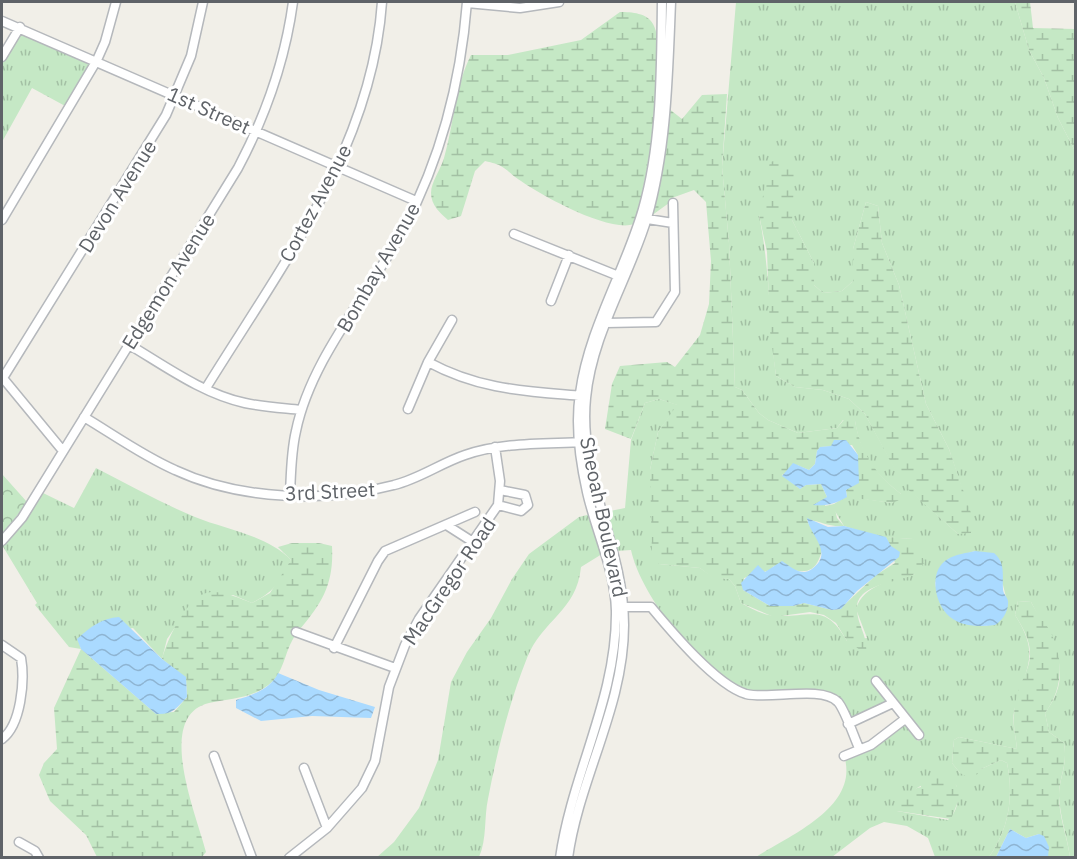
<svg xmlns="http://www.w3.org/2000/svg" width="1077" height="859" viewBox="0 0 1077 859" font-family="'IBM Plex Sans',sans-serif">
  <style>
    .grass { fill: url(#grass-tufts); fill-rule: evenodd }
    .forest { fill: url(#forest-crowns) }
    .wetland { fill: url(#wetland-marsh) }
    .water { fill: url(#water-waves) }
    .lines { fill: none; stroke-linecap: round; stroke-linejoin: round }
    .minor-casing { stroke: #b5b8bc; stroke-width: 11 }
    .minor { stroke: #fff; stroke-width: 8 }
    .labels { text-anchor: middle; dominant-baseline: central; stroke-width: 6; stroke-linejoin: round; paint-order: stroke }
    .street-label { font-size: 20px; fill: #5f6368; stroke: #fff }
  </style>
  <defs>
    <pattern id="grass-tufts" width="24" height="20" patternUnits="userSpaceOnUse" patternTransform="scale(1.5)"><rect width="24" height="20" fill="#c5e8c5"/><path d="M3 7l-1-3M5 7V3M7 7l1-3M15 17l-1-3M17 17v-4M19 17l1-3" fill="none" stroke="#a3c0a4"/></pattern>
    <pattern id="forest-crowns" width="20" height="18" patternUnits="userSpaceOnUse" patternTransform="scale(1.5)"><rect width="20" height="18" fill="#c5e8c5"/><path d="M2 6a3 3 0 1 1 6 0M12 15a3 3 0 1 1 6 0" fill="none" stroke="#a3c0a4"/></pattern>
    <pattern id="wetland-marsh" width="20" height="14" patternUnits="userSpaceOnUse" patternTransform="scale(1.5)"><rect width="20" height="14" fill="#c5e8c5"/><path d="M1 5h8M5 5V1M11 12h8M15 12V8" fill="none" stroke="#a3c0a4"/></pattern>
    <pattern id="water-waves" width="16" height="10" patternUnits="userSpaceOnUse" patternTransform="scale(1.5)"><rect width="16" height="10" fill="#aadaff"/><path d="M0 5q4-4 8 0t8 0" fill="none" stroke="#8eb4d2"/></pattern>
  </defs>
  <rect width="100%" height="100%" fill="#f1efe8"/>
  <!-- grass -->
  <path class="grass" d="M736 2H1015L1029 50 1044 78 1058 118 1075 151V857H1070C1067 836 1060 817 1059 796 1059 777 1068 766 1064 743L1049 732 1045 713C1077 670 1051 641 1031 602L1018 601 1015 615C1043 659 1023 668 1014 712 1012 723 1016 737 1017 749L959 737 954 740 952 763 960 773 981 769 1001 760 1007 763C1014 797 1009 829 989 857H935L928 838 907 826 884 822 870 828 832 857H756C790 835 857 808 845 759L873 748 905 724 918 741 923 735C907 715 889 698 877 676L871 680 886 702 850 719 841 700C819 698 763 696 745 689 701 671 641 597 631 550L617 551 605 512 625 508 631 440 645 403 659 399 678 405 658 432 650 470 659 564 700 568 713 577 729 579 735 586 741 603C751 608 764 616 776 616 813 617 825 603 847 641L867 638 856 609C863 585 894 579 915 574L913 539 879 537 844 526 833 508 834 504 845 497H852L892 503 901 494C874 472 861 457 855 421L843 420 837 428 798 433 768 420 759 413 742 390 735 387 729 243 722 167ZM792 197V220L814 263V285L823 293 842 291 853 281V249L866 202 878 206 882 243 899 285 926 404 949 449 971 516 958 534 904 485 865 414 849 399 823 390 795 387 776 376C769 322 770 268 759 215ZM975 551 1003 585 1006 597 987 626C956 626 941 614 935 583L948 559ZM931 780 956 785C960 797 958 811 948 820L897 811 917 788Z
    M21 32 92 63 67 107 32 88 2 142V64Z
    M96 468C129 485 161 503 195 517 227 530 267 535 291 560 280 582 275 591 252 603L233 595 187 610 167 639 162 659 133 628 78 639 81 649 69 647 35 605 37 603 2 545 43 493 74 508Z
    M591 514 602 554 581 567C577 611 542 620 527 658 509 703 497 752 488 799 484 817 487 840 479 857L376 858 394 842 419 808 438 760 451 682 467 652 491 618 512 579 529 554 579 517Z"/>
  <!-- forest -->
  <path class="forest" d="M2 474 27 502 2 536Z"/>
  <!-- wetland -->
  <path class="wetland" d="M1015 2H1030L1033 28 1075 29V151L1058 118 1044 78 1029 50Z
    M620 12C632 12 647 13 653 24 670 53 646 190 634 224 610 233 542 196 521 181 504 170 508 166 485 161L475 171 461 216 448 220C440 213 431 205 431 193 431 182 441 169 444 158 454 124 455 86 471 55H508L581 40Z
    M727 94 722 167 729 243 735 387 742 390 759 413 768 420 798 433 837 428 847 416 855 421C861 454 875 473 901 494L902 499 892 503 847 497 846 490 858 476V455L852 445 820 447 817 451 815 464 809 470 797 465 782 475 800 489 806 485 821 484 827 497 825 506 834 504 837 518 844 526C827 527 822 521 807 520 810 530 819 535 821 545 823 550 821 554 819 559 810 580 792 568 774 566L770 570 744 578 743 590 770 606H793L804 603 832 610 840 609 876 575 895 563 886 537 913 539 925 562C922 565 920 570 916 573 903 583 855 582 857 610 858 627 868 635 866 654L847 641 836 623 824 615 810 612 774 617 741 603 735 586 729 579 713 578 700 568 659 564 652 555 650 470 658 432 677 405 659 399 645 403 631 439 605 429 612 384 620 366 667 362 675 367 700 335 709 304 711 261 706 202 694 190 669 199V203L651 216 668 108 682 119 702 95Z
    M782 159 795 173 792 220 814 263V285L823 293 842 291 853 281V249L866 202 878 206 882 243 899 285 926 404 949 449 972 516 971 533 958 534 903 485 865 414 849 399 823 390 795 387 776 376 770 331 767 252 759 215 770 162Z
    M292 543H319L332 546C334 583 323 602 300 629L294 627 291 634 295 636C286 648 284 670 273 681 254 699 232 698 209 703 154 716 197 816 206 852L202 857H97L86 835 50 801 39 775 44 763 57 749 54 708 81 649 155 713 174 712 187 697 186 678 162 659C167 640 188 592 212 592 226 592 239 598 252 603L270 593 291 560 278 547Z
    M1018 601 1031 602C1037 614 1045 621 1051 633 1064 660 1063 689 1045 713L1049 732 1064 743C1068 766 1059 776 1059 796 1059 817 1067 836 1070 857H1048L1039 834 1026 838 1010 829 996 857H989C1009 829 1014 797 1007 763L1001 760 981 769 973 780 960 773 952 763 954 740 959 737 1017 749C1016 738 1013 727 1014 716 1015 670 1049 667 1015 615Z
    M938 773 953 780 961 794 951 819 897 811 895 804 917 788 921 787 920 781 924 777 931 780Z"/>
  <!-- water -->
  <path class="water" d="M834 440H846L858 455 859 483 846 490 847 497C835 504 827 506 813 505L827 497 821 484 806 485 800 489 782 476 793 463 809 470 815 464 817 451 820 447 831 446Z
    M807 518 828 527 844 526 886 537 891 546 900 552 899 557 857 591 841 609 832 610 804 603 793 606H770L743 590 741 583 758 565 765 572 782 561C791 567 802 577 812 569 835 552 809 535 807 518Z
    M975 551 994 553C1006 563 1002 576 1003 589 1003 594 1007 596 1008 601 1009 611 1002 621 995 625 980 627 962 627 950 617 934 604 928 570 948 559 956 554 967 553 975 551Z
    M119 617 162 659 186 677 187 697C176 709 172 715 156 714L81 649 77 639C90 627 102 618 119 617Z
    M278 673 319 690 375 707 371 718 312 716 261 721 236 708V700C251 696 272 688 278 673Z
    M1010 829 1026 838 1039 834 1044 836 1049 847 1048 857H996Z"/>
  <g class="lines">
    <!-- minor casing -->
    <g class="minor-casing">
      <path id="minor" d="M467 3 520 8 559 2
        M2 21 416 201
        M2 57 20 27
        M641 218 673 223
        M2 220 97 60 105 42 116 2
        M514 234 621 277
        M551 301 569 255
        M606 323 656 322 675 292 673 203
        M128 344C165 366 203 394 245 403 264 407 283 408 301 410
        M428 362C480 390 525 391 582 396
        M2 377 63 451
        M3 378 166 115 191 56 203 2
        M206 388C280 268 372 148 382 2
        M408 409 428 362 452 320
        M84 417C114 435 143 456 175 470 239 500 326 503 394 485 419 479 441 463 465 455 502 442 544 444 583 442
        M290 495C291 473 291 452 296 431 311 358 370 293 404 228 441 158 461 79 467 2
        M498 505 521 511 528 505 525 495 500 490
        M448 526 473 542
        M2 541 22 518 238 168C266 115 285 61 293 2
        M619 607H651C671 631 716 685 746 694 770 700 821 685 838 702 845 710 854 737 859 748
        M296 632 395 668
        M2 645 21 658C25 681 21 725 2 739
        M334 648 378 561 385 551 475 512
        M876 681 919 735
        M848 724 893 703
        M214 756 252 858
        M844 756 871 745 905 719
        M304 768 327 828
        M19 842 35 851 39 858
        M289 858 327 828 362 788 375 761 389 687 405 645 419 619 498 505 500 481 495 447
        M560 858C572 773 617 698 616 611 615 569 596 532 587 492 580 461 575 425 580 393 589 328 625 271 643 209 662 142 661 70 662 2
        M568 858C579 778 624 707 624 625 624 547 578 477 586 398 592 334 629 278 647 218 667 148 668 74 671 2"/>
    </g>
    <!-- minor -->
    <use href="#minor" class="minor"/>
  </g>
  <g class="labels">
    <!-- street labels -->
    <g class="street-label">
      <text transform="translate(209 110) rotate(24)">1st Street</text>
      <text transform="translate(117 196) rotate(-58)">Devon Avenue</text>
      <text transform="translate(315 203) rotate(-62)">Cortez Avenue</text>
      <text transform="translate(378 267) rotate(-60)">Bombay Avenue</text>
      <text transform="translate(168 281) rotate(-58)">Edgemon Avenue</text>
      <text transform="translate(330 491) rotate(-3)">3rd Street</text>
      <text transform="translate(604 517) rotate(78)">Sheoah Boulevard</text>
      <text transform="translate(449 581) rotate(-56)">MacGregor Road</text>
    </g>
  </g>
  <!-- border -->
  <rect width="1077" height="859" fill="none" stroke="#5f6368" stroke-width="6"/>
</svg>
